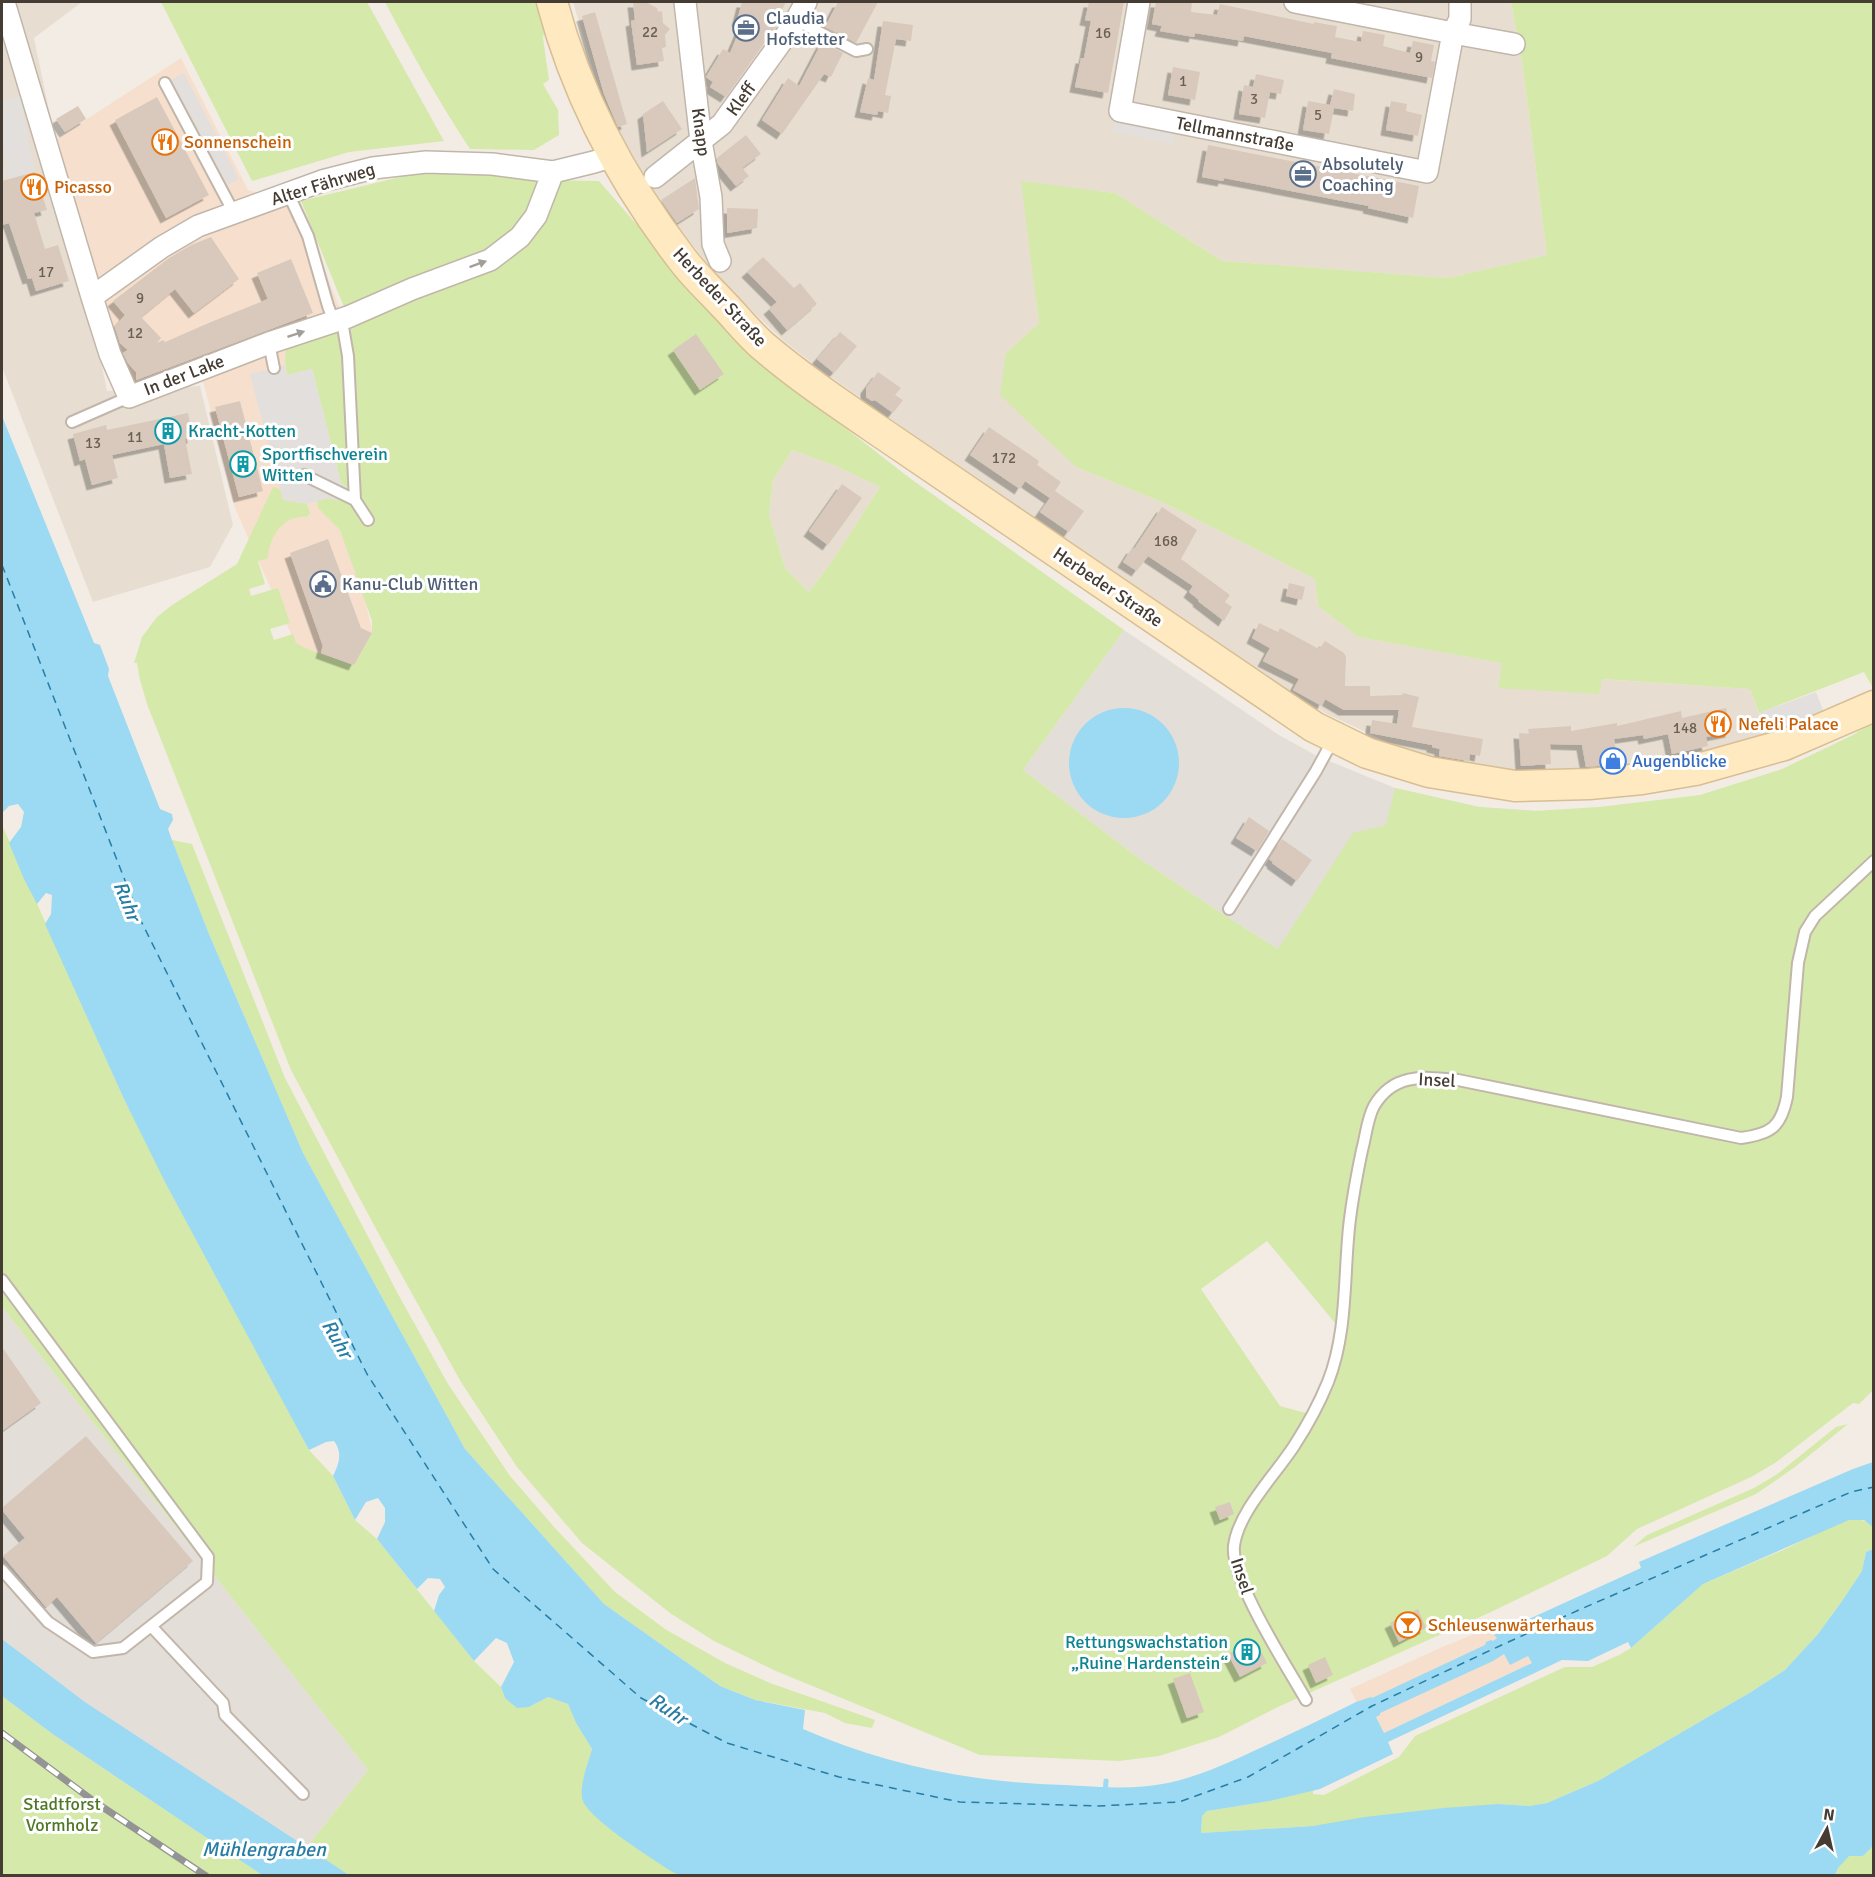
<svg xmlns="http://www.w3.org/2000/svg" width="1875" height="1877" viewBox="0 0 1875 1877" font-family="Signika,sans-serif">
  <style>
    .residential { fill: #e7ded1 }
    .commercial { fill: #f6e0cd }
    .industrial { fill: #e4ded9 }
    .green { fill: #d4e9aa; fill-rule: evenodd }
    .parking { fill: #e3dfdc }
    .water { fill: #9cd9f3; fill-rule: evenodd }
    .lines { fill: none; stroke-linecap: round; stroke-linejoin: round }
    .stream { stroke: #9cd9f3; stroke-width: 5 }
    .ferry { stroke: #277da4; stroke-width: 1.5; stroke-dasharray: 8 6; stroke-linecap: butt }
    .building { fill: #d8c9bc; filter: url(#shadow) }
    .lane-casing { stroke: #c1b6a9; stroke-width: 14 }
    .street-casing { stroke: #c1b6a9; stroke-width: 24 }
    .secondary-casing { stroke: #d8be93; stroke-width: 33 }
    .lane { stroke: #fff; stroke-width: 10 }
    .street { stroke: #fff; stroke-width: 21 }
    .secondary { stroke: #ffe9c1; stroke-width: 30 }
    .rail-casing { stroke: #949494; stroke-width: 7 }
    .rail { stroke: #fff; stroke-width: 4.5; stroke-dasharray: 14; stroke-linecap: butt }
    .oneway { fill: #a29e99 }
    .labels { text-anchor: middle; dominant-baseline: central; stroke-width: 6; stroke-linejoin: round; paint-order: stroke }
    .number-label { font-size: 15px; fill: #6a5f55 }
    .service-label { font-size: 18px; fill: #4e5e75; stroke: #fff; text-anchor: start }
    .street-label { font-size: 18px; fill: #453c33; stroke: #fff }
    .food-label { font-size: 18px; fill: #c56008; stroke: #fff; text-anchor: start }
    .culture-label { font-size: 18px; fill: #0d838f; stroke: #fff; text-anchor: start }
    .shop-label { font-size: 18px; fill: #366cbe; stroke: #fff; text-anchor: start }
    .park-label { font-size: 18px; fill: #4e7825; stroke: #fff }
    .water-label { font-size: 20px; font-style: italic; fill: #277da4; stroke: #fff }
  </style>
  <defs>
    <filter id="shadow"><feDropShadow dx="-5.5" dy="5.5" stdDeviation="0" flood-color="#0004"/></filter>
  </defs>
  <rect width="100%" height="100%" fill="#f3ece4"/>
  <!-- residential -->
  <path class="residential" d="M2 2H82L34 38 107 391 200 386 233 525 210 567 93 602 2 367Z
    M573 2H1511L1522 61 1547 255 1448 278 1222 261 1115 193 1022 182 1039 323 1006 353 1076 467 1164 503 1315 579 1318 606 1358 637 1503 663 1498 687 1599 693 1601 679 1750 689 1767 736 1676 759 1594 771 1521 772 1448 765 1394 745 1327 714 1249 667 1079 552 817 367 784 341 753 312 710 267 654 196 627 155 603 102Z
    M792 450 836 466 880 487 833 560 809 592 785 568 769 515 773 480Z"/>
  <!-- commercial -->
  <path class="commercial" d="M181 58 248 190 299 203 341 312 299 327 377 650 356 672 299 652 235 508 199 365 142 387 121 375 56 139Z
    M1491 1627 1497 1638 1493 1641 1499 1656 1504 1653 1510 1664 1554 1644 1559 1654 1535 1665 1532 1663 1384 1733 1376 1717 1357 1703 1350 1689 1440 1648Z"/>
  <!-- industrial -->
  <path class="industrial" d="M1124 630 1279 735 1317 756 1395 788 1479 807 1602 815 1278 949 1215 909 1140 859 1023 770Z
    M2 1307 368 1770 306 1848 85 1702 2 1639Z"/>
  <!-- green -->
  <path class="green" d="M161 2H367L444 141 349 152 252 181Z
    M385 2H540L545 27 543 38 549 80 543 84 558 110 559 135 534 150 470 149C439 102 411 52 385 2Z
    M1511 2H1873V688L1864 672 1759 713 1750 689 1602 679 1599 694 1498 688 1502 663 1358 637 1318 606 1315 579 1164 503 1076 467 1000 395 1006 353 1039 323 1021 181 1115 193 1222 261 1448 278 1547 255 1522 61Z
    M425 171 484 174 527 180 599 181 747 352 911 479 1124 630 1023 770 1140 859 1215 909 1278 949 1353 833 1386 825 1395 788 1479 807 1534 811 1599 807 1700 795 1782 769 1853 735 1873 722V1390L1859 1404 1853 1403 1775 1463 1751 1477 1637 1529 1607 1556 1491 1612 1280 1706 1219 1737 1159 1756 1119 1761 980 1755 776 1671 714 1641 670 1613 582 1543 517 1467 461 1382 375 1227 291 1070 147 704 140 680 137 663H134L142 637 157 617 172 605 237 564 273 487 280 489 283 500 307 504 310 513 307 517C283 515 269 537 268 558L258 561 265 584 249 589 251 596 278 588 290 623 270 629 274 640 293 634 296 643C314 654 334 657 354 665L372 633V621L340 530 318 508 317 501 329 498 339 501 348 489 341 483 312 369 287 375 285 360 286 347 325 331 339 333 344 355 342 361 348 356V317L301 201ZM792 450 836 466 880 487 833 560 809 592 785 568 769 515 773 480ZM1267 1241 1335 1323 1342 1328 1334 1387 1317 1416 1280 1406 1201 1289Z
    M2 825 124 1099 309 1450 333 1476 355 1520 377 1539 474 1661 501 1687 505 1698 529 1707 548 1697 568 1704 576 1723 592 1749 584 1778 582 1795 694 1875H349L306 1848 368 1770 2 1307Z
    M172 840 192 844 285 1078 398 1294 448 1384 510 1476 555 1528 615 1592 665 1629 725 1663 770 1683 875 1720 872 1728 845 1723 825 1713 755 1700 720 1686 604 1604 465 1449 303 1153 209 934Z
    M1848 1424 1795 1467 1756 1494 1633 1547 1647 1535 1754 1488 1776 1475 1836 1427Z
    M1859 1519 1870 1523 1873 1527V1549L1866 1552 1862 1571 1840 1604 1818 1634 1785 1670 1751 1692 1598 1781 1547 1803 1529 1806 1498 1804 1313 1826 1201 1833 1202 1816 1207 1811 1270 1801 1313 1790V1794L1324 1795 1399 1757 1415 1736 1565 1667H1592L1619 1655 1631 1648 1703 1584 1783 1550 1833 1526 1849 1520Z
    M2 1696 54 1735 262 1875H2Z
    M1873 1846V1875L1836 1876 1838 1868 1849 1855 1863 1856Z"/>
  <!-- parking -->
  <path class="parking" d="M184 73 239 179 226 186 171 80Z
    M20 96 35 172 10 179 8 174 2 176V168L8 166 2 145V100Z
    M1116 119 1175 131 1173 144 1113 132Z
    M285 365 287 375 312 369 341 483 348 489 339 501 329 498 307 504 283 500 250 374Z
    M1816 692 1825 715 1767 736 1759 713Z"/>
  <!-- water -->
  <path class="water" d="M2 416 94 643 100 645 109 669 108 676 160 809 172 814 173 820 168 829 172 840 209 934 303 1153 465 1449 604 1604 720 1686 755 1700 805 1710 803 1729C859 1753 917 1770 978 1778 1006 1782 1035 1784 1064 1785 1099 1787 1134 1790 1168 1783 1200 1776 1228 1763 1258 1749 1291 1734 1324 1718 1356 1702L1371 1697 1372 1698 1485 1645 1486 1642 1491 1640 1493 1641 1497 1638 1494 1635 1641 1568 1639 1562 1853 1469 1873 1462V1527L1864 1520H1849L1703 1584 1631 1648 1628 1642 1588 1661 1562 1660 1388 1742 1393 1754 1320 1789 1270 1801 1207 1811 1202 1816 1201 1833 1313 1826 1365 1817 1444 1808 1498 1804 1529 1806 1547 1803 1598 1781 1751 1692 1785 1670 1818 1634 1840 1604 1862 1571 1866 1552 1873 1549V1846L1863 1856H1849L1838 1868 1835 1876H681L671 1871C653 1859 585 1817 582 1798 580 1782 588 1764 592 1749L576 1723 568 1704 548 1697 529 1707 517 1708 505 1698 501 1687 514 1662 507 1643 496 1638 474 1661 434 1611 439 1595 445 1587 440 1579 428 1578 417 1589 377 1539 385 1522V1508L378 1498 366 1502 355 1520 333 1476C339 1464 343 1453 334 1441L326 1442 309 1450 165 1182 124 1099 45 924 51 914 52 895 46 893 37 904 24 879 9 843 21 827 24 812 18 804 9 806 2 813ZM1504 1654 1510 1665 1528 1656 1532 1663 1384 1733 1376 1717 1380 1715V1713L1493 1661Z
    M1069 763a55 55 0 1 1 110 0a55 55 0 1 1-110 0Z
    M2 1639 85 1702 349 1875H262L54 1735 2 1696Z"/>
  <g class="lines">
    <!-- stream -->
    <path class="stream" d="M1105 1794 1106 1781"/>
    <!-- ferry -->
    <path class="ferry" d="M2 565 140 919 367 1374 493 1569 641 1698 727 1743 839 1777 960 1802 1098 1806 1179 1802 1248 1777 1372 1706 1493 1649 1581 1609 1851 1492 1874 1487"/>
  </g>
  <!-- building -->
  <path class="building" d="M633 2H646L657 8 658 12 662 11 663 23 670 29 665 35 666 47 662 48 664 61 637 65 631 21 635 20Z
    M742 2H786L777 19 780 21 726 97 710 87 713 82 706 77 723 49 730 53 743 22 737 21Z
    M838 2H878L856 43 825 27Z
    M1089 2H1124L1108 93 1075 87 1081 58H1084L1091 21 1085 20Z
    M1156 2H1192L1191 12 1217 15 1220 4 1314 24V22L1330 25 1337 26 1335 37 1361 42 1363 31 1385 35 1383 46 1410 53 1413 41 1434 45 1431 61 1435 62 1432 78 1331 58 1332 53 1244 36 1243 41 1195 33 1194 37 1160 31 1162 26 1152 24Z
    M595 12 627 124 618 127 604 94 582 16Z
    M883 21 913 25 911 41 896 39 885 95 891 96 888 113 878 111 877 115 860 112 868 78 874 80Z
    M822 42 843 53 831 77 824 74 782 134 762 120 788 78 799 86Z
    M1173 67 1200 72 1195 100 1168 95Z
    M1256 74 1284 80 1281 94 1270 92 1265 118 1239 114 1244 85 1253 87Z
    M1334 89 1355 94 1353 111 1334 108 1329 134 1303 130 1308 101 1330 105Z
    M157 97 209 195 166 218 115 120Z
    M663 101 682 129 647 152 643 114Z
    M1391 101 1407 104 1406 111 1422 115 1418 136 1386 130Z
    M78 106 86 119 65 132 56 119Z
    M746 135 761 154 742 168 749 176 736 186 718 164 717 158Z
    M1208 145 1419 186 1413 218 1368 208 1369 206 1224 178 1223 181 1202 177Z
    M35 172 47 210 34 213 45 249 58 245 69 281 36 291 32 278 28 279 9 223 2 225V181Z
    M695 178 699 209 677 223 661 200Z
    M727 208 758 209 757 228 727 233Z
    M211 237 239 279 194 313 175 289 141 317 161 338 157 343 163 340 165 342 211 322 268 299 257 273 291 259 313 313 136 380V372L128 363 123 353 128 350 120 343 115 327 125 315 113 301 169 258 191 245Z
    M763 257 794 288 800 283 817 304 787 330 769 309 777 302 747 272Z
    M840 332 857 346 834 373 817 359Z
    M696 334 724 374 700 390 673 350Z
    M878 372 901 388 895 395 903 400 893 413 875 400 872 401 866 397V388Z
    M240 401 263 491 239 497 215 407Z
    M188 413 193 438 185 439 192 474 170 478 164 444 112 455 118 478 92 485 85 459 80 461 73 434 106 425 107 430Z
    M989 427 1039 461 1037 465 1061 482 1055 491 1084 511 1069 532 1040 512 1050 498 1025 481 1020 489 970 455Z
    M842 484 862 498 828 545 809 531Z
    M1162 507 1197 530 1181 559 1230 595 1225 602 1232 607 1224 621 1198 601 1199 600 1189 592 1193 586 1148 556 1137 571 1123 562 1132 548 1134 549Z
    M328 539 361 628 372 633 354 665 321 653 323 646 290 553Z
    M1289 583 1305 587 1302 600 1286 596Z
    M1259 623 1278 632 1280 628 1319 649 1325 641 1344 653 1346 657 1345 686H1370V696L1402 695 1403 693 1419 697 1412 727 1483 739 1480 756 1470 754 1469 761 1439 756 1440 749 1432 747V745L1370 733 1372 720 1397 724 1399 710H1344L1325 699 1322 706 1293 690 1299 679 1263 661 1270 648 1252 638Z
    M1726 708 1731 732 1706 737 1708 746 1672 754 1668 734 1644 739 1643 735 1614 739 1618 764 1586 767 1582 745 1550 744 1551 764 1521 766 1519 733 1529 734 1528 729 1571 726V731L1617 723V726L1681 711 1682 718Z
    M1249 817 1269 831 1257 851 1236 838Z
    M1282 839 1312 860 1297 881 1272 863 1273 862 1269 859Z
    M2 1347 41 1403 2 1431Z
    M86 1436 193 1561 96 1643 57 1597 46 1607 3 1556 25 1538 2 1510V1508Z
    M1230 1502 1234 1514 1220 1520 1215 1507Z
    M1418 1609 1426 1628 1399 1642 1390 1623Z
    M1255 1640 1267 1663 1240 1677 1228 1654Z
    M1325 1657 1333 1675 1316 1683 1308 1665Z
    M1190 1673 1204 1712 1187 1718 1173 1679Z"/>
  <g class="lines">
    <!-- lane casing -->
    <g class="lane-casing">
      <path id="lane" d="M797 19 807 26 856 51 867 49
        M165 83 234 213
        M288 193 308 236 328 306 334 322
        M348 318 343 327 348 356 355 500 368 520
        M269 343 274 368
        M72 422 129 397
        M304 475 355 500
        M1229 909 1316 771 1334 738
        M2 1280 208 1557 207 1582 123 1648 93 1652 48 1622 2 1570
        M151 1626 223 1703 225 1715 303 1794
        M1306 1700C1288 1668 1230 1579 1234 1546 1238 1512 1276 1474 1294 1446 1307 1426 1319 1404 1328 1382 1346 1336 1344 1287 1348 1239 1350 1209 1356 1179 1362 1150 1366 1136 1367 1119 1374 1106 1394 1072 1425 1077 1458 1080L1741 1138C1771 1134 1781 1127 1787 1097L1798 963 1805 932 1815 916 1874 861"/>
    </g>
    <!-- street casing -->
    <g class="street-casing">
      <path id="street" d="M4 2 92 297 110 354 129 397 269 343 348 317 412 289 490 260 520 237 536 216 553 172
        M685 2 701 141 711 197 713 244 720 261
        M1139 2 1120 111 1427 172 1453 33 1295 2
        M1460 2V19L1453 33 1514 44
        M655 177 722 124 794 24 806 2
        M92 297 162 247 198 226 322 181 373 168 426 162 492 164 553 172 594 162 613 156"/>
    </g>
    <!-- secondary casing -->
    <g class="secondary-casing">
      <path id="secondary" d="M552 2C577 97 622 181 682 259 694 275 709 289 722 303 736 317 748 333 763 346 797 375 835 401 873 427L1314 727 1367 753 1429 772 1515 786 1589 784 1642 779 1695 770 1784 745 1874 706"/>
    </g>
    <!-- lane -->
    <use href="#lane" class="lane"/>
    <!-- street -->
    <use href="#street" class="street"/>
    <!-- secondary -->
    <use href="#secondary" class="secondary"/>
    <!-- rail casing -->
    <g class="rail-casing">
      <path id="rail" d="M2 1733 95 1802 206 1876"/>
    </g>
    <!-- rail -->
    <use href="#rail" class="rail"/>
  </g>
  <!-- one-way arrows -->
  <defs><path id="oneway-solid" d="M-6-.8H1V-3.2L6.5 0L1 3.2V.8H-6Z" transform="scale(1.5)"/></defs>
  <g class="oneway">
    <use href="#oneway-solid" transform="translate(478 264) rotate(-20)"/>
    <use href="#oneway-solid" transform="translate(296 334) rotate(-18)"/>
  </g>
  <!-- icons -->
  <defs>
    <g id="office-ring" transform="scale(1.35)"><circle r="9.5" fill="#fff" stroke="#5c6f8a" stroke-width="1.5"/><path d="M-6-3h4V-5.5h4V-3h4V5H-6ZM-1-4.5V-3h2v-1.5ZM-6 0V1H6V0Z" fill="#5c6f8a"/></g>
    <g id="restaurant-ring" transform="scale(1.35)"><circle r="9.5" fill="#fff" stroke="#e8710a" stroke-width="1.5"/><path d="M-5-6h1v4h1v-4h1v4h1v-4h1v5L-1.5 .5V6h-2V.5L-5-1ZM5-6V6H3V1.5H1.5Q1.5-4 5-6Z" fill="#e8710a"/></g>
    <g id="building-ring" transform="scale(1.35)"><circle r="9.5" fill="#fff" stroke="#0f9aa8" stroke-width="1.5"/><path d="M-4-6H4V6H1V3H-1V6H-4ZM-2.5-4.3h1.7v1.8h-1.7ZM.8-4.3h1.7v1.8H.8ZM-2.5-1h1.7V.8h-1.7ZM.8-1h1.7V.8H.8Z" fill="#0f9aa8"/></g>
    <g id="civic-ring" transform="scale(1.35)"><circle r="9.5" fill="#fff" stroke="#5c6f8a" stroke-width="1.5"/><path d="M-.6-6.5H3V-4.5H.6V-3L4-1V1h2V6H-6V1h2V-1L-.6-3ZM-1.2 2.5V6h2.4V2.5Z" fill="#5c6f8a"/></g>
    <g id="shop-ring" transform="scale(1.35)"><circle r="9.5" fill="#fff" stroke="#3f7fe0" stroke-width="1.5"/><path d="M-5-2.5h2.3a2.7 3.5 0 0 1 5.4 0H5L5.5 6h-11ZM-1.5-2.5h3a1.5 2.3 0 0 0-3 0Z" fill="#3f7fe0"/></g>
    <g id="bar-ring" transform="scale(1.35)"><circle r="9.5" fill="#fff" stroke="#e8710a" stroke-width="1.5"/><path d="M-6-5H6L.8 .8V4.5H3.5V6h-7V4.5H-.8V.8Z" fill="#e8710a"/></g>
  </defs>
  <g fill-rule="evenodd">
    <use href="#office-ring" x="746" y="28"/>
    <use href="#restaurant-ring" x="165" y="142"/>
    <use href="#office-ring" x="1303" y="174"/>
    <use href="#restaurant-ring" x="34" y="187"/>
    <use href="#building-ring" x="168" y="431"/>
    <use href="#building-ring" x="243" y="464"/>
    <use href="#civic-ring" x="323" y="584"/>
    <use href="#restaurant-ring" x="1718" y="724"/>
    <use href="#shop-ring" x="1613" y="761"/>
    <use href="#bar-ring" x="1408" y="1625"/>
    <use href="#building-ring" x="1247" y="1652"/>
  </g>
  <g class="labels">
    <!-- number labels -->
    <g class="number-label">
      <text x="650" y="32">22</text>
      <text x="1103" y="33">16</text>
      <text x="1419" y="57">9</text>
      <text x="1183" y="81">1</text>
      <text x="1254" y="99">3</text>
      <text x="1318" y="115">5</text>
      <text x="46" y="272">17</text>
      <text x="140" y="298">9</text>
      <text x="135" y="333">12</text>
      <text x="135" y="437">11</text>
      <text x="93" y="443">13</text>
      <text x="1004" y="458">172</text>
      <text x="1166" y="541">168</text>
      <text x="1685" y="728">148</text>
    </g>
    <!-- service labels -->
    <g class="service-label">
      <text x="766" y="18">Claudia<tspan x="766" dy="21">Hofstetter</tspan></text>
      <text x="1322" y="164">Absolutely<tspan x="1322" dy="21">Coaching</tspan></text>
      <text x="342" y="584">Kanu-Club Witten</text>
    </g>
    <!-- street labels -->
    <g class="street-label">
      <text transform="translate(741 99) rotate(-54)">Kleff</text>
      <text transform="translate(701 132) rotate(82)">Knapp</text>
      <text transform="translate(1235 134) rotate(11)">Tellmannstraße</text>
      <text transform="translate(323 184) rotate(-17)">Alter Fährweg</text>
      <text transform="translate(720 297) rotate(47)">Herbeder Straße</text>
      <text transform="translate(184 375) rotate(-21)">In der Lake</text>
      <text transform="translate(1108 587) rotate(34)">Herbeder Straße</text>
      <text transform="translate(1437 1080) rotate(3)">Insel</text>
      <text transform="translate(1242 1576) rotate(72)">Insel</text>
    </g>
    <!-- food labels -->
    <g class="food-label">
      <text x="184" y="142">Sonnenschein</text>
      <text x="54" y="187">Picasso</text>
      <text x="1738" y="724">Nefeli Palace</text>
      <text x="1428" y="1625">Schleusenwärterhaus</text>
    </g>
    <!-- culture labels -->
    <g class="culture-label">
      <text x="188" y="431">Kracht-Kotten</text>
      <text x="262" y="454">Sportfischverein<tspan x="262" dy="21">Witten</tspan></text>
      <text x="1228" y="1642" text-anchor="end">Rettungswachstation<tspan x="1228" dy="21">„Ruine Hardenstein“</tspan></text>
    </g>
    <!-- shop labels -->
    <g class="shop-label">
      <text x="1632" y="761">Augenblicke</text>
    </g>
    <!-- park labels -->
    <g class="park-label">
      <text x="62" y="1804">Stadtforst<tspan x="62" dy="21">Vormholz</tspan></text>
    </g>
    <!-- water labels -->
    <g class="water-label">
      <text transform="translate(127 901) rotate(68)">Ruhr</text>
      <text transform="translate(337 1339) rotate(60)">Ruhr</text>
      <text transform="translate(668 1709) rotate(34)">Ruhr</text>
      <text x="264" y="1849">Mühlengraben</text>
    </g>
  </g>
  <!-- border -->
  <rect width="1875" height="1877" fill="none" stroke="#453c33" stroke-width="6"/>
  <!-- north arrow -->
  <g transform="translate(1827 1829) rotate(8)" stroke="#ffffff" stroke-width="4.5" paint-order="stroke">
  <path d="M0-4.5L10 22L0 15L-10 22Z" fill="#453c33"/>
  <text y="-9" font-size="16" font-weight="bold" text-anchor="middle" fill="#453c33">N</text>
  </g>
</svg>
